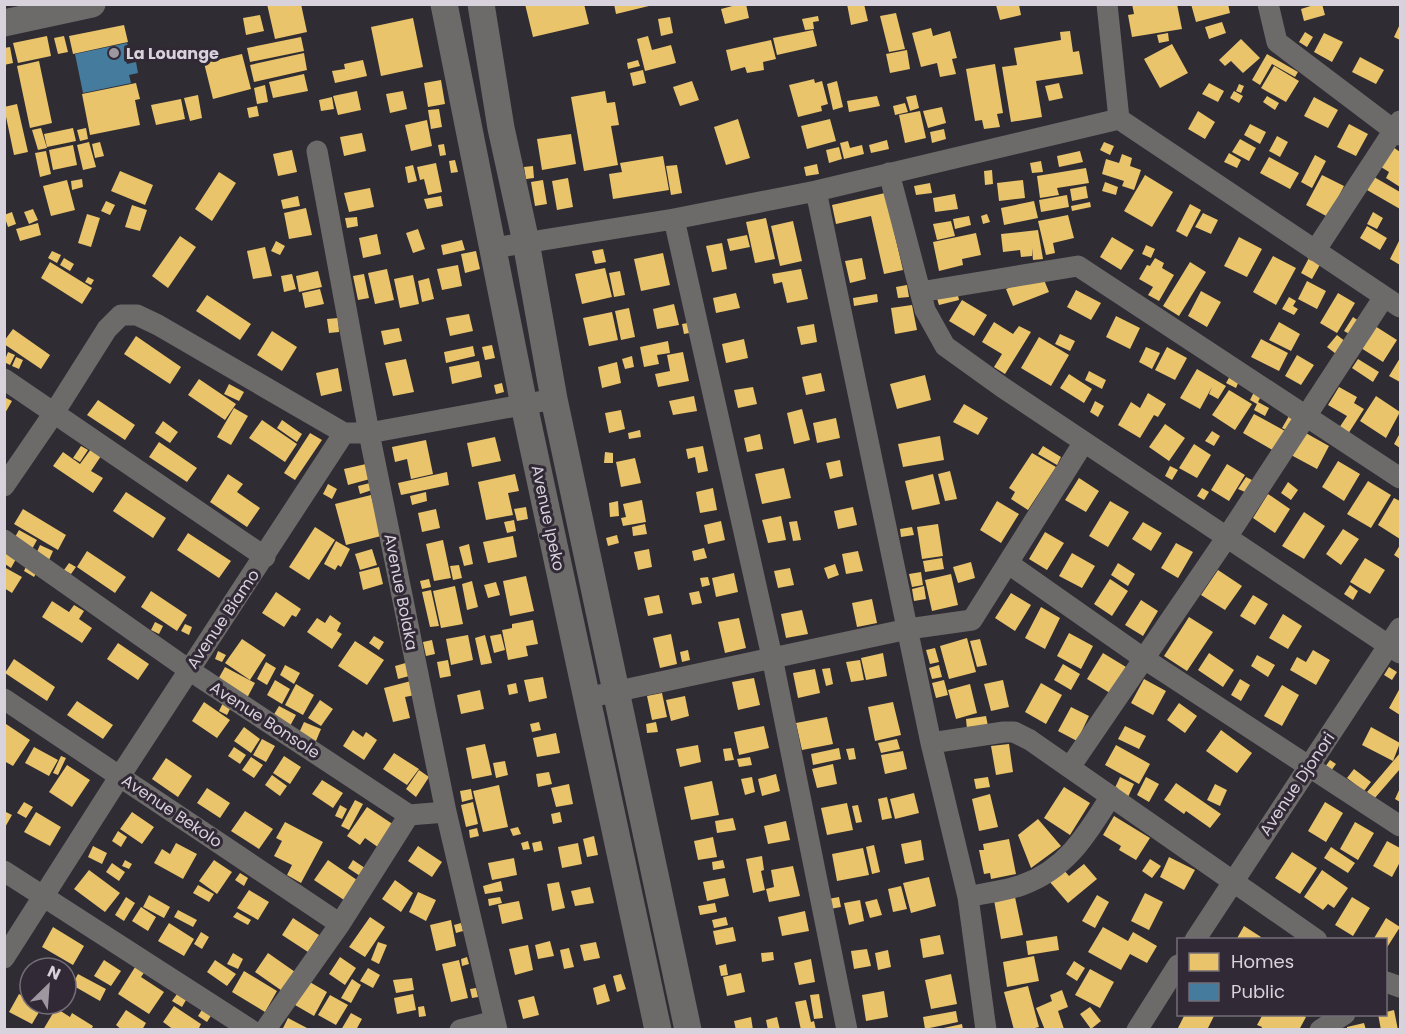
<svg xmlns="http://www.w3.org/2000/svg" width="1405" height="1034" viewBox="0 0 1405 1034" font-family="Poppins,sans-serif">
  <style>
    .homes { fill: #e9c46a }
    .public { fill: #457b9d }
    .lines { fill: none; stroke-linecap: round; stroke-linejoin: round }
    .minor { stroke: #6c6b6a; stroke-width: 21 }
    .tertiary { stroke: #6c6b6a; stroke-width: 27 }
    .poi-dot { fill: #9d98a0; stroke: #312936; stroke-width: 2 }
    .labels { text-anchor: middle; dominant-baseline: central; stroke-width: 6; stroke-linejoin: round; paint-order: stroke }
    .poi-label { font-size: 16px; font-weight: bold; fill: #d7d2db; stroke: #312936; text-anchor: start }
    .street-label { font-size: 16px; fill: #d7d2db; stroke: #312936 }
  </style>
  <rect width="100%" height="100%" fill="#302c33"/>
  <!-- homes -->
  <path class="homes" d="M267 4H301L307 32 275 39Z
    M525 4H584L589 24 533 37Z
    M614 4H653V5L616 14Z
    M740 4H746L749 18 725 24 721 9Z
    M847 4H864L868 21 851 25Z
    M1132 4H1177L1182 29 1132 37 1128 15 1134 14Z
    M1191 4H1228L1230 13 1196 22Z
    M1317 4H1322L1325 15 1304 21 1301 9Z
    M996 5H1019L1021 15 1000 20Z
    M896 13 905 49 889 52 880 16Z
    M260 15 264 31 246 35 243 18Z
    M818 16 819 21 813 22 814 29 805 30 802 19Z
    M670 17 673 33 661 36 658 19Z
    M413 18 423 67 381 76 371 27Z
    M1222 22 1226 33 1209 39 1205 27Z
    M1400 24V40L1394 37Z
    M124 25 128 42 73 54 69 36Z
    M931 28 933 36 950 31 957 58 952 59 956 74 940 77 937 63 921 67 912 33Z
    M813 30 817 46 777 55 773 38Z
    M1070 31 1073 52 1079 51 1083 74 1036 81 1042 117 1011 122 1002 67 1017 65 1014 48 1061 40 1060 32Z
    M1305 32 1313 37 1307 47 1299 42Z
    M1168 33 1169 41 1159 43 1157 35Z
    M1324 33 1343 42 1332 62 1314 52Z
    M47 36 51 56 18 63 13 43Z
    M64 36 68 52 58 54 54 38Z
    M648 36 652 50 671 45 676 63 645 71 637 39Z
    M301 37 304 51 250 62 247 48Z
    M1241 39 1260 58 1243 73 1231 61 1225 66 1219 60Z
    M771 40 776 59 763 62 764 70 747 73 745 67 731 71 726 50Z
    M1172 44 1188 73 1160 88 1144 59Z
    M10 47 13 63 4 65V48Z
    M907 50 910 69 890 73 886 54Z
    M304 53 307 70 254 82 250 65Z
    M242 54 251 89 213 99 204 63Z
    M1267 54 1298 72 1295 77 1272 64 1260 85 1252 80Z
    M1360 57 1384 70 1376 84 1352 72Z
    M363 60 367 76 335 83 332 71 345 69 344 64Z
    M638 60 640 66 628 69 627 63Z
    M39 61 52 123 30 128 17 66Z
    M995 64 1003 113 997 114 1000 127 984 129 982 120 975 121 966 69Z
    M1274 66 1299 81 1286 102 1261 88Z
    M643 70 646 83 633 86 630 73Z
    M304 74 308 91 273 98 269 82Z
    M814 79 815 83 822 81 828 104 821 106 822 111 798 117 789 85Z
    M441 80 445 104 428 107 424 83Z
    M692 81 699 100 680 106 673 87Z
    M837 81 843 107 833 110 827 84Z
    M136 83 140 99 135 100 140 125 90 135 82 94Z
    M1059 83 1063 98 1049 101 1045 86Z
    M1209 83 1224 91 1218 102 1202 94Z
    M1239 84 1244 86 1241 93 1236 91Z
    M265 85 268 102 257 104 254 88Z
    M357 91 361 110 338 115 333 96Z
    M403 91 407 109 390 113 386 94Z
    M605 91 607 103 615 102 619 125 611 126 618 165 584 171 571 97Z
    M1234 91 1243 96 1239 103 1230 98Z
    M198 95 202 118 190 121 184 98Z
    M916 95 919 108 910 111 906 97Z
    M877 96 880 106 849 112 847 101Z
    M1267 96 1279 103 1275 110 1263 102Z
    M332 97 334 109 321 111 319 100Z
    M1314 97 1338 110 1328 128 1304 116Z
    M181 99 185 119 156 125 151 105Z
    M905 103 908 112 895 115 893 106Z
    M17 104 28 152 14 155 4 107Z
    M257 106 259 116 249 118 247 108Z
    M942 107 946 123 928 128 923 111Z
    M439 109 442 127 431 129 428 110Z
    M920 111 926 138 905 143 899 115Z
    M1198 111 1215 122 1205 139 1188 129Z
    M738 119 750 158 726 165 714 127Z
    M830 119 836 141 807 149 801 126Z
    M427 120 432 146 411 151 405 125Z
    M1250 124 1266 132 1260 144 1244 135Z
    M1349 124 1368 134 1356 156 1337 147Z
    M41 128 47 148 38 150 32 130Z
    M73 128 76 141 47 147 44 134Z
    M86 128 88 139 80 141 77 130Z
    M944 129 946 139 932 143 930 132Z
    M362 133 366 151 344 156 340 137Z
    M571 134 576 164 542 170 537 139Z
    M1277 136 1288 142 1280 157 1269 151Z
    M1240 139 1256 148 1249 161 1232 152Z
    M887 140 889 149 871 153 869 145Z
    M848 141 850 148 862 145 864 154 844 159 840 143Z
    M89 142 96 167 83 170 77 145Z
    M100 142 104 156 95 158 92 144Z
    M1104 142 1114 146 1110 155 1100 150Z
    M444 144 446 155 440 156 438 145Z
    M73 145 77 165 53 170 49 150Z
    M839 147 842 159 829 163 826 150Z
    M1393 147 1400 152V187L1386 178 1389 172 1381 167Z
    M292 150 297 172 278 176 273 154Z
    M46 151 51 174 40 177 35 153Z
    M1080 151 1083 162 1059 167 1057 156Z
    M1229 153 1241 160 1237 168 1224 162Z
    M1122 154 1132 158 1130 166 1141 170 1134 190 1122 186 1124 181 1102 174 1106 159 1119 163Z
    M1315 155 1326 161 1312 188 1301 182Z
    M663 156 669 190 613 199 609 174 622 172 620 163Z
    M1269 157 1299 173 1290 189 1260 173Z
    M455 160 458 172 451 173 449 161Z
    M1041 161 1043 172 1032 173 1030 163Z
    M436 163 442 192 428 195 424 179 420 180 417 167Z
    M817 164 819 174 806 176 804 167Z
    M413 165 417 181 408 183 405 167Z
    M677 165 682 193 671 195 666 166Z
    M533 166 534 178 526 179 524 167Z
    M1086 168 1089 183 1057 188 1059 195 1040 198 1037 176Z
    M992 170 993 184 985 185 984 171Z
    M120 171 153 185 145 205 111 191Z
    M219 172 236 183 212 221 195 209Z
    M1145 175 1173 192 1152 227 1124 211Z
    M1322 175 1344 186 1328 217 1306 205Z
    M1374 177 1400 192V209L1367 190Z
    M568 178 573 207 557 210 552 181Z
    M82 179 83 187 72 190 71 181Z
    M67 180 75 210 51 216 43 186Z
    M543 180 547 204 535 206 531 182Z
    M1023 180 1025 198 999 201 997 183Z
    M1105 182 1118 187 1116 195 1102 191Z
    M930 183 932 193 916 195 914 186Z
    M1086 186 1088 198 1072 201 1070 189Z
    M370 188 374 207 349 212 344 193Z
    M885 193 903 270 884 274 871 216 836 224 832 205Z
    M955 194 958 209 935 212 933 198Z
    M1067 195 1069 207 1041 212 1039 200Z
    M298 196 300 206 283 209 281 200Z
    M441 196 443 206 427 209 424 199Z
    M106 201 115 205 110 215 101 211Z
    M1034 201 1038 218 1004 225 1001 208Z
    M1090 202 1091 207 1072 211 1071 206Z
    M1190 204 1201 210 1187 237 1176 231Z
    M132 205 147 210 140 231 125 227Z
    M306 208 312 235 289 239 284 213Z
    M33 209 38 220 29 224 24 212Z
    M12 212 16 224 8 227 4 215Z
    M1373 212 1383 218 1377 229 1367 224Z
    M1203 213 1218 220 1211 234 1195 227Z
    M87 214 100 218 91 247 78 243Z
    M987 214 990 222 983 224 981 216Z
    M1068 215 1074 238 1053 243 1055 253 1046 255 1038 221Z
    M969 216 971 225 955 229 953 219Z
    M357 217 358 226 347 228 345 218Z
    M766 218 775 259 755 263 746 222Z
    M793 221 802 261 780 266 771 226Z
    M951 221 955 236 937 240 933 224Z
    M38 223 41 235 20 241 16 229Z
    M1367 226 1387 238 1380 250 1360 238Z
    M418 229 425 249 413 253 406 233Z
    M1038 230 1043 259 1033 260 1032 248V256L1021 257 1020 250 1003 252 1001 234Z
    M976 233 981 255 962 259 963 265 939 271 933 242Z
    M377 234 381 254 363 258 359 238Z
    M747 235 750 247 730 251 727 239Z
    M180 236 196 247 168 288 152 276Z
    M1112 237 1134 250 1121 270 1100 257Z
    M1239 237 1262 249 1247 277 1224 266Z
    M1400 239V265L1390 259Z
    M462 240 465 250 443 255 441 245Z
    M276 241 285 246 280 255 271 251Z
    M722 243 727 269 712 272 706 246Z
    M1146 245 1155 249 1151 258 1142 254Z
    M265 247 272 276 253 279 247 251Z
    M603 249 606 262 595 264 592 251Z
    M52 251 61 255 57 263 48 258Z
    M476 251 480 269 465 273 461 254Z
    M663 253 670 285 641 291 634 259Z
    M1311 254 1322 261 1312 279 1301 273Z
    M1273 256 1296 268 1276 305 1253 292Z
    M64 258 74 264 70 271 60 265Z
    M862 258 866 279 850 283 845 261Z
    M1155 258 1164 263 1162 268 1174 275 1159 301 1148 295 1153 287 1139 279 1147 265 1150 266Z
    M50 262 92 288 82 304 41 278Z
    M1190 262 1206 272 1179 316 1163 306Z
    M458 265 462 286 442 290 437 269Z
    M605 268 612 297 582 304 575 274Z
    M387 269 394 300 375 304 368 273Z
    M801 269 808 299 787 303 782 282 774 284 772 274Z
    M318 271 322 287 299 292 296 276Z
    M620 271 625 295 614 297 609 273Z
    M292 274 296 289 284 292 281 276Z
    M364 274 369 298 358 300 353 276Z
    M413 275 419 304 400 308 394 279Z
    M1042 275 1049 292 1013 306 1006 289Z
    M88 277 94 280 91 285 85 282Z
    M429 278 434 299 422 302 418 281Z
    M1307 281 1326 291 1317 309 1298 299Z
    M907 285 909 297 898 298 896 287Z
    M956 287 959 300 939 305 935 292Z
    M320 289 324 304 305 308 302 293Z
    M1076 290 1101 303 1091 320 1067 307Z
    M1201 291 1221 302 1207 327 1188 316Z
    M736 293 740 308 716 313 713 298Z
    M1338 293 1355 303 1337 333 1320 323Z
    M877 294 878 302 854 306 853 298Z
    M207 295 251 324 240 340 196 311Z
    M1289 297 1296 301 1293 306 1298 309 1294 315 1282 309Z
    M962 300 987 315 974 336 949 321Z
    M674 304 679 325 657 329 653 309Z
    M912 305 917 330 895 334 891 308Z
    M629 308 635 337 621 340 615 311Z
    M612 312 618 340 589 346 583 318Z
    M469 314 473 331 450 336 446 318Z
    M1116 316 1140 328 1130 349 1106 337Z
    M1353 317 1362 323 1353 336 1344 331Z
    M338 318 339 332 329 333 327 319Z
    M693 322 695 332 684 334 682 324Z
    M994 322 1013 334 1019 326 1031 332 1005 374 994 367 1002 354 982 342Z
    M1279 322 1300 334 1291 351 1269 340Z
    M814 324 817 342 801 345 797 327Z
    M1375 326 1397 340 1383 362 1361 348Z
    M399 328 402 341 384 345 381 331Z
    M13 329 50 355 41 369 4 344V341Z
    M272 331 297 347 282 371 257 355Z
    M1060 334 1075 341 1070 351 1055 344Z
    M1337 335 1350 345 1340 357 1327 347Z
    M136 336 181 367 170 384 124 354Z
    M1039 337 1069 355 1051 386 1021 368Z
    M744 339 748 358 726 363 722 344Z
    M1261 339 1288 353 1279 371 1251 357Z
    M668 341 670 353 657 355 659 364 644 367 640 347Z
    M492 345 495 358 485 360 482 347Z
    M473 346 475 356 446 363 444 352Z
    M1146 347 1160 353 1152 369 1139 362Z
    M1167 347 1187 358 1175 380 1155 370Z
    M8 352 15 355 10 365 4 362Z
    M683 352 689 381 658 387 655 374 670 371 667 355Z
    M1297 355 1314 365 1301 385 1285 376Z
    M632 356 634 367 625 369 622 359Z
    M16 357 23 360 19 369 12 366Z
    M1400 358V382L1389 376Z
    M406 359 414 392 393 396 385 363Z
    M1358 359 1379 372 1373 382 1352 368Z
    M479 361 482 377 452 384 449 367Z
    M617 362 621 383 602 388 598 367Z
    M338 368 342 391 321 396 316 373Z
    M1197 369 1226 386 1218 399 1209 394 1212 387 1200 409 1180 398Z
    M1089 371 1106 380 1102 389 1085 380Z
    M821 373 825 391 806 395 802 377Z
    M1069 374 1092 389 1084 403 1060 388Z
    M925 375 931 400 897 409 890 384Z
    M1230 376 1239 381 1236 388 1226 383Z
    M199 379 236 404 225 420 188 395Z
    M502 383 504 392 496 394 494 385Z
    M229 384 244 392 239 401 224 394Z
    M753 387 757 404 738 408 734 390Z
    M1339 387 1357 397 1354 403 1364 409 1348 434 1339 428 1347 416 1328 405Z
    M1229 390 1252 404 1235 430 1212 415Z
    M1254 392 1261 396 1257 404 1250 400Z
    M1148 393 1166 404 1158 417 1154 415 1140 438 1118 425 1131 402 1140 408Z
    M694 396 697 411 673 415 669 401Z
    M1376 396 1400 412 1386 438 1360 421Z
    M4 397 12 401 4 415Z
    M98 400 135 425 125 440 87 415Z
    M1095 401 1104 406 1098 417 1090 412Z
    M1258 402 1269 408 1265 416 1254 410Z
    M964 404 988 418 978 435 953 422Z
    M234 408 248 416 231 445 217 437Z
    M802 409 810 440 794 444 787 413Z
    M621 410 625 429 609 433 605 413Z
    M1254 414 1287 432 1276 452 1243 433Z
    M1289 416 1298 421 1292 433 1282 428Z
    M836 418 840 438 817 443 813 423Z
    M262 420 297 444 285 462 249 438Z
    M282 420 302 434 297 442 277 428Z
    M163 421 178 432 170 443 155 433Z
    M1165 424 1185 438 1169 461 1149 447Z
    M640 430 641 437 629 439 628 433Z
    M1212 431 1220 436 1214 446 1205 441Z
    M1304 432 1329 446 1317 469 1291 455Z
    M310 433 322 440 295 480 284 473Z
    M1400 433V448L1394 444Z
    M760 434 763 449 747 452 744 438Z
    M940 436 944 460 903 467 898 444Z
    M495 437 501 461 472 467 467 443Z
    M426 440 433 474 411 479 407 459 395 462 392 447Z
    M159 442 197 468 187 482 149 457Z
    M1194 444 1211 455 1197 478 1179 468Z
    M81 446 88 450 80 462 73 458Z
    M703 446 708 471 698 473 695 457 688 459 686 449Z
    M1043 446 1061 457 1057 465 1038 454Z
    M91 449 101 456 91 471 103 478 93 493 53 466 63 452 80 464Z
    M605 452 613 453V463H604Z
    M1032 453 1056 467 1028 510 1011 499 1015 492 1009 488Z
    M635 458 641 483 621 487 616 462Z
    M840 460 843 476 830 479 826 463Z
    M1338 461 1360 474 1344 501 1322 487Z
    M366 464 370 479 348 485 344 469Z
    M1227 464 1245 475 1229 501 1211 490Z
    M1170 466 1178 470 1172 480 1165 476Z
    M784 468 791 498 762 504 755 474Z
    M950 471 957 499 945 501 938 474Z
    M447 472 449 485 401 495 398 483Z
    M228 474 243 484 237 492 260 508 247 527 210 502Z
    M515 474 519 491 508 493 513 515 486 520 478 482Z
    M933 474 940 504 912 510 905 481Z
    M1246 477 1252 480 1245 492 1238 489Z
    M1079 478 1099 491 1086 512 1065 500Z
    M1368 481 1391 495 1371 528 1347 514Z
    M1288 482 1298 490 1291 500 1281 493Z
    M370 483 372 490 360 494 358 486Z
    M328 484 337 489 332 499 323 494Z
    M713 488 717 510 700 513 696 492Z
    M1202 488 1209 492 1204 500 1197 496Z
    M126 492 166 518 153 538 113 511Z
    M426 492 427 501 412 505 410 496Z
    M1268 494 1290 509 1275 533 1253 518Z
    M371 495 381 536 346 545 335 504Z
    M1394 498 1400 501V539L1378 525Z
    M642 500 646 522 623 526 621 518 626 517 623 504Z
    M618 501 619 516 610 517 609 503Z
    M997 501 1019 514 1001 543 980 530Z
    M1110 501 1129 512 1108 547 1089 536Z
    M526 507 528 519 517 521 514 509Z
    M853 507 857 525 838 529 834 511Z
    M23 509 66 535 58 550 14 524Z
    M436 509 440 528 422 532 418 513Z
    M1304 512 1325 526 1304 559 1282 546Z
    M781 516 786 540 768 543 762 520Z
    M514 520 516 531 507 533 504 522Z
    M721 521 725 540 708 544 704 525Z
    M797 521 801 540 793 541 789 522Z
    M1143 522 1162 533 1151 551 1132 539Z
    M645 524 647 534 633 536 632 527Z
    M938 524 943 556 922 559 917 527Z
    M315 527 335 540 309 580 289 567Z
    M912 527 914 535 901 537 900 529Z
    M1343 529 1359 539 1341 565 1326 554Z
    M19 530 37 540 31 551 15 537Z
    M1045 532 1064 543 1047 570 1029 559Z
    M188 533 231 561 219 578 177 550Z
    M617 535 619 543 608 546 606 538Z
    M513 536 517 557 488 563 483 542Z
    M443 540 451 578 434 581 426 544Z
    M336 541 350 549 341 567 338 565 335 570 324 564Z
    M1176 543 1193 552 1178 578 1161 568Z
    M469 544 473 564 464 566 459 547Z
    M40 545 53 551 49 560 36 554Z
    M1400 545V559L1394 555Z
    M704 548 707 558 694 561 692 551Z
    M372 549 377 565 360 570 355 554Z
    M649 549 652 567 638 570 634 552Z
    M5 551 16 559 11 568 5 564Z
    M87 551 126 577 115 593 77 567Z
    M858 551 863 571 846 574 842 554Z
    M1072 553 1095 566 1082 588 1059 576Z
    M942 558 944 569 925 572 923 561Z
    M1365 558 1385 570 1370 594 1350 582Z
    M971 562 975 578 958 583 953 567Z
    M69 563 76 567 71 574 64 570Z
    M1118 563 1135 574 1128 586 1111 575Z
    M27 564 38 570 34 577 24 571Z
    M835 564 839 575 828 579 824 568Z
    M459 565 462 578 453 580 450 566Z
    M4 567 22 577 12 593 4 588Z
    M379 567 383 584 363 590 359 572Z
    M790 568 794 585 778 588 774 571Z
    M1218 570 1242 586 1225 610 1201 595Z
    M921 572 923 585 912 587 909 574Z
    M734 573 738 592 716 597 712 578Z
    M951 574 958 605 932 611 925 580Z
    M526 576 534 611 510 616 503 581Z
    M708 577 710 585 702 587 700 578Z
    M429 579 431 587 422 589 420 581Z
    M1110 579 1128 591 1112 616 1094 604Z
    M472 581 478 607 467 610 462 584Z
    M496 582 500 595 488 598 484 585Z
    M1350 585 1358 591 1353 600 1344 594Z
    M455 586 463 624 441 628 433 591Z
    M924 586 926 599 914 601 912 589Z
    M431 590 439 626 430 627 422 592Z
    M151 591 187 615 177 631 141 607Z
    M699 591 702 603 692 605 689 593Z
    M276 592 301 609 296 617 292 615 284 627 262 613Z
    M1011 593 1031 605 1015 631 995 618Z
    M659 595 663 613 648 616 644 598Z
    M1253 595 1268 604 1255 625 1240 616Z
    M872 599 877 623 857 627 852 603Z
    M1141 600 1158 611 1143 636 1125 625Z
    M52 601 69 612 74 605 84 611 79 619 92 628 82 643 42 617Z
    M1041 607 1060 618 1045 649 1025 638Z
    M802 610 808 634 786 638 781 614Z
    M1283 614 1302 626 1288 649 1269 638Z
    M330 615 341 623 337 631 342 634 332 649 307 632 317 618 325 623Z
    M1189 617 1213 632 1187 671 1164 656Z
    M739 618 746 648 725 653 718 622Z
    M533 620 538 644 526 646 528 656 508 660 502 630 512 628V624Z
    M155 622 163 626 159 634 151 630Z
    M185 624 192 627 189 635 181 631Z
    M1069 633 1093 646 1081 669 1057 656Z
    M501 634 505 650 494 653 490 636Z
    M671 634 677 664 660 668 653 638Z
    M468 635 473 660 451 665 446 639Z
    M485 635 492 663 481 665 475 638Z
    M374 636 384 642 379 650 369 643Z
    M967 638 976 672 949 679 940 646Z
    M242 639 266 655 250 680 225 663Z
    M980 639 987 665 977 667 970 641Z
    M432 640 435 654 426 656 423 642Z
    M355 641 384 660 367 685 338 666Z
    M118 643 149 664 138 680 107 659Z
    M935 648 939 662 930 664 926 650Z
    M688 650 690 660 682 662 680 652Z
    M1313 650 1330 660 1316 685 1290 670 1297 657 1306 662Z
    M218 651 226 655 222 662 215 659Z
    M883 653 887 676 866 680 861 658Z
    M1103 653 1126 667 1110 693 1087 679Z
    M1209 653 1234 670 1223 687 1198 670Z
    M1257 655 1275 665 1268 677 1251 666Z
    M14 659 55 687 47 701 5 673Z
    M448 660 451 676 440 678 437 662Z
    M860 660 864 680 851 682 846 662Z
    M266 662 276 668 267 685 257 679Z
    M409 662 413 675 398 679 395 666Z
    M1063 664 1080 674 1071 690 1054 680Z
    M285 665 300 673 294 684 280 675Z
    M939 665 942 677 932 679 929 668Z
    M225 667 255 683 246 700 216 683Z
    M1389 667 1397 672 1392 680 1384 675Z
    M830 668 833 684 826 686 822 669Z
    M815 669 820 693 798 698 793 673Z
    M543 677 547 698 529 702 524 680Z
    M754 678 760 705 738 710 732 682Z
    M1144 679 1166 691 1153 715 1131 703Z
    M1240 679 1250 685 1241 701 1231 695Z
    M275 680 290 689 282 704 267 695Z
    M944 680 948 695 936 698 932 683Z
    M1003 680 1009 707 991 711 984 684Z
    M411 681 415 695 405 697 410 718 393 722 384 688Z
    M516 683 518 693 509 695 507 685Z
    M1041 683 1062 695 1046 724 1025 712Z
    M296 684 314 695 303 715 285 705Z
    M970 684 977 713 956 719 948 690Z
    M1282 685 1299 695 1282 726 1264 716Z
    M1400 688V715L1389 708Z
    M480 690 484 709 461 714 457 695Z
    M662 693 667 717 652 720 647 696Z
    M685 696 689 716 671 721 666 700Z
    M320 700 333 709 321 726 308 718Z
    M77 701 113 725 103 739 67 715Z
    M204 702 230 720 217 738 192 721Z
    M893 702 901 735 875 741 868 707Z
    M223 703 231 707 227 715 219 711Z
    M1179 703 1197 716 1185 733 1167 720Z
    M279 706 296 715 290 726 273 716Z
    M1071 707 1089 716 1077 741 1058 731Z
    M986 716 988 726 967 729 966 719Z
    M827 717 833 744 802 750 796 723Z
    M304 722 321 729 316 741 299 733Z
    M539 722 541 730 532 732 530 724Z
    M656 722 658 732 647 733 646 724Z
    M6 724 30 740 13 766 4 761V726Z
    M764 726 769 748 739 755 734 732Z
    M1125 726 1146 736 1139 749 1118 739Z
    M244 727 260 739 251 753 234 741Z
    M1371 727 1400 743 1393 761 1362 745Z
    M353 730 363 737 366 732 377 740 364 760 343 746Z
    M1221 730 1252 753 1237 773 1206 751Z
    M556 733 560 753 537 757 533 738Z
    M262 739 275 746 266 762 253 755Z
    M897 739 900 749 881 753 878 743Z
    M485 744 492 775 472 779 466 748Z
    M1009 744 1013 772 996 775 991 746Z
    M698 745 701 762 680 767 676 749Z
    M1116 745 1150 764 1139 784 1105 765Z
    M34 747 58 760 49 776 25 763Z
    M234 747 246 755 240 764 228 756Z
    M731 748 734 760 725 761 723 749Z
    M839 748 841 759 813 765 811 754Z
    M854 748 856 759 849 760 846 749Z
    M903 751 907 769 885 774 881 755Z
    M394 753 419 769 407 785 383 769Z
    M1400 753V769L1374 799 1367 792Z
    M61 756 66 758 58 775 53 773Z
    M284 756 301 767 290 784 273 773Z
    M251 757 263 765 254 778 242 770Z
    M750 757 752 765 739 767 737 759Z
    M166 758 192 776 178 797 152 779Z
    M1330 760 1336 764 1331 771 1325 767Z
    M505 761 508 775 496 778 493 763Z
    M833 764 837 784 817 788 812 769Z
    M67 765 90 780 72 807 49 792Z
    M1354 769 1371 782 1364 791 1347 778Z
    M419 770 429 777 416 797 406 789Z
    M549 772 552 784 538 787 536 774Z
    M776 774 780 791 762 796 758 779Z
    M272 775 287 786 280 796 265 785Z
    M752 777 755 792 745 795 741 779Z
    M988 777 990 787 976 789 974 779Z
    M1120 777 1134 784 1128 797 1114 790Z
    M1146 777 1159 784 1149 802 1137 795Z
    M322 780 343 793 333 808 312 794Z
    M712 781 719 815 691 820 684 787Z
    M1176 783 1221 814 1210 828 1186 811 1184 814 1164 800Z
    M569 784 573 804 556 807 551 788Z
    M1215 784 1227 790 1220 806 1207 800Z
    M499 785 508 827 483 832 473 791Z
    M1064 787 1090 803 1070 835 1044 818Z
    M207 788 230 803 220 818 197 803Z
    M1400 788V802L1395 799Z
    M471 789 473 799 462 802 460 791Z
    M914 793 919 813 895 819 890 799Z
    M990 794 998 827 979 831 972 799Z
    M887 797 892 818 882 820 878 799Z
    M355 800 363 804 349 830 341 826Z
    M24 802 33 807 26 818 17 813Z
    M473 802 478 824 466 827 461 805Z
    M1325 802 1343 813 1326 842 1308 831Z
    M847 803 853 830 827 835 821 808Z
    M340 805 347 809 342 819 335 816Z
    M858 805 862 822 856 823 852 806Z
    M367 807 397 827 382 850 365 838 360 845 347 836Z
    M4 811 12 815 4 829Z
    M245 811 273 829 259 849 231 831Z
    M36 812 61 827 50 846 24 832Z
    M132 812 154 827 142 844 120 829Z
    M560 812 562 822 553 824 551 814Z
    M1114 816 1150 838 1136 860 1119 850 1121 846 1103 835Z
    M733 818 736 830 717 833 715 821Z
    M1038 819 1061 846 1031 868 1018 835Z
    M786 821 790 840 768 844 764 826Z
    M285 822 323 842 301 883 287 875 292 865 274 856 282 841 276 838Z
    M1355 822 1374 833 1358 860 1340 849Z
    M518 827 521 834 513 836 510 829Z
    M477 828 479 836 470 838 469 830Z
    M118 831 127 837 121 847 112 841Z
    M594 836 598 855 587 857 583 839Z
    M713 837 717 857 698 860 694 841Z
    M1009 839 1016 874 991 879 990 873 984 874 979 850H984L983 844Z
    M921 840 924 860 905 864 901 844Z
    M528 841 530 849 523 850 521 843Z
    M541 841 543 850 534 852 532 843Z
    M1387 841 1400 848V862L1392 877 1373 866Z
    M176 843 197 854 183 879 154 863 162 849 170 854Z
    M578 843 582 864 562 868 558 847Z
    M874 845 880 872 872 874 866 847Z
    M93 846 107 853 102 864 88 857Z
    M418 846 442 862 432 877 408 861Z
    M1331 847 1355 863 1348 873 1324 858Z
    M863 848 869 875 837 881 832 854Z
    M1292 852 1317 868 1300 894 1275 878Z
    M762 856 764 870 761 871 765 890 753 893 746 859Z
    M1169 857 1195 870 1184 890 1160 877Z
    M514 858 517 875 492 880 488 863Z
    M1150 859 1161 866 1152 878 1142 871Z
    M125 860 132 864 129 869 122 866Z
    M214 860 232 872 217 894 199 881Z
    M328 860 357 880 344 900 314 880Z
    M353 860 365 868 360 876 348 868Z
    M723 860 725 868 713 870 712 862Z
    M112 863 125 872 119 881 106 872Z
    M1084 864 1097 879 1068 903 1049 881 1063 869 1069 876Z
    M793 866 800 896 769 902 766 889 774 887 771 870Z
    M89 870 120 893 105 912 74 889Z
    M1322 870 1348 888 1334 908 1328 904 1323 910 1304 897Z
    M240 873 248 878 244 886 235 880Z
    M929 877 936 906 911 913 903 883Z
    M725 878 729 896 707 901 703 882Z
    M395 880 413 893 401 912 382 899Z
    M501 881 503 891 485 894 483 886Z
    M559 882 565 908 552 911 547 884Z
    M198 885 214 894 209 902 193 893Z
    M901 886 907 909 893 912 888 889Z
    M590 887 594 903 575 906 571 891Z
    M249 890 269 902 258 920 237 908Z
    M418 892 436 900 426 921 409 912Z
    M1145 893 1163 902 1149 930 1131 921Z
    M149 895 170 907 164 918 143 907Z
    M1097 895 1109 902 1095 928 1082 921Z
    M126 897 135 903 124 921 115 915Z
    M500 897 502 903 489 906 488 899Z
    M839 897 841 907 830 909 828 899Z
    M1015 897 1023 935 1001 939 994 900Z
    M1352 897 1370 908 1353 936 1335 925Z
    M877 899 882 915 870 918 865 902Z
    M860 900 864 921 849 925 844 903Z
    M519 901 523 919 502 924 498 905Z
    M715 903 717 912 700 915 698 906Z
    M141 907 156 917 148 931 132 921Z
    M178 910 197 920 193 927 174 917Z
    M805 911 809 931 782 936 778 917Z
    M237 912 251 920 248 925 233 917Z
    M370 917 385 927 365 957 349 947Z
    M726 917 728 925 714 928 712 920Z
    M293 918 319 935 308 952 282 935Z
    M1386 918 1400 927 1386 949V940H1373Z
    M451 920 456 946 436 951 430 925Z
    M169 923 194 939 184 956 158 941Z
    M461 923 463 931 456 933 454 925Z
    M1244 926 1261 937 1260 940H1236Z
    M53 927 84 946 73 965 42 947Z
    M733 927 736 941 716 945 713 931Z
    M1103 927 1128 941 1133 932 1157 946 1147 963 1130 954 1121 970 1088 952Z
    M201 932 209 937 202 949 194 944Z
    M940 935 944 954 923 958 920 939Z
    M1057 936 1059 950 1028 955 1026 941Z
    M550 941 554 956 538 959 535 945Z
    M378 942 387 945 379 964 371 960Z
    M596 942 600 958 584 961 580 945Z
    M528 945 533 970 515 975 509 949Z
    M569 948 574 967 564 969 560 950Z
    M867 949 871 966 854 969 851 951Z
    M888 950 891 967 878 970 875 953Z
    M773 952 774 960 762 962 761 953Z
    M233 953 243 959 238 969 227 964Z
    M268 953 298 974 285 993 255 972Z
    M1034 956 1039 981 1007 987 1003 962Z
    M340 957 356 968 345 985 329 974Z
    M467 957 469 964 462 966 461 959Z
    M811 959 815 982 799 985 794 963Z
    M104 960 121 971 111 986 94 976Z
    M215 960 236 974 227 986 207 972Z
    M459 960 468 998 451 1002 442 964Z
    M1074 961 1085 968 1077 981 1066 974Z
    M137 964 146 970 141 977 164 992 149 1014 118 994Z
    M726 964 728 975 721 976 719 966Z
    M368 968 380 975 373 988 360 981Z
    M1090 969 1114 982 1100 1008 1075 995Z
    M244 971 277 991 265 1012 232 992Z
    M741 973 745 992 727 996 723 977Z
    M78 974 106 989 100 1001 72 985Z
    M621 974 626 989 617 992 613 976Z
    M951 974 957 1004 931 1009 925 980Z
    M412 978 414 990 396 993 393 980Z
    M352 979 361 985 351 1003 341 998Z
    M308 981 327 992 314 1016 295 1005Z
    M605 984 610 1001 597 1005 593 988Z
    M1028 986 1039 1027 1027 1030H1014L1004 992Z
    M476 988 478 997 472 998 470 989Z
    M1062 990 1068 1007 1058 1011 1064 1029 1045 1030 1036 1008 1052 1001 1050 995Z
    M884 991 888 1017 866 1021 862 995Z
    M19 994 30 1000V1004H36L42 1007 32 1024 9 1012Z
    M177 994 186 1000 182 1007 172 1001Z
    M413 994 416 1010 397 1014 394 998Z
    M819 994 823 1018 814 1019 810 995Z
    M330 995 348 1005 336 1025 318 1015Z
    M534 996 539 1015 523 1019 518 1000Z
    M806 1000 811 1022 814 1021 816 1030H801L795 1002Z
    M174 1006 201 1024 198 1030H174L163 1022Z
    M424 1006 426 1016 419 1017 418 1007Z
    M1090 1007 1101 1021 1091 1029 1080 1014Z
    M56 1008 70 1017 72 1013 93 1026 91 1030H43Z
    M203 1008 212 1014 207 1022 198 1016Z
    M126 1010 146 1023 142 1030H122L116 1025Z
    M1394 1010 1398 1030H1381L1378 1014H1386V1012Z
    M956 1011 958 1022 925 1029 923 1017Z
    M351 1013 362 1019 356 1030H341Z
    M1185 1014H1215L1207 1030H1177Z
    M1263 1014H1300L1306 1017 1299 1030H1261L1262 1027 1257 1025Z
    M751 1017 753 1030H736L734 1021Z
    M777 1017 780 1030H768L766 1020Z
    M288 1018 307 1028 306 1030H282Z
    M1364 1023 1366 1030H1347V1027Z
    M962 1024 963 1030H939V1029Z"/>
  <!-- public -->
  <path class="public" d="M127 43 131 57 125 58 127 64 136 62 138 73 129 75 131 83 83 93 75 54Z"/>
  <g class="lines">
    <!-- minor -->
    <path class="minor" d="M1107 4 1119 119
      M1268 4 1277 42 1400 135
      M317 151 369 433 446 812 497 1030
      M889 173 925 310 945 346 1002 387 1400 653
      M816 191 931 743 968 897 986 1030
      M674 219 772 657 847 1030
      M493 248 674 219 816 191 1119 119 1400 307
      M1315 251 1400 121
      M920 292 1078 266 1400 478
      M4 379 265 557
      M4 486 54 413 107 329 121 315H137L158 325 344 433
      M4 540 189 670 409 815
      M1009 564 1143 658 1400 826
      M586 698 908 629 972 620 1084 442
      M4 699 340 924
      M931 743 1004 732H1014L1030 740 1317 940
      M1070 767 1227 537 1384 297
      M4 871 251 1030
      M968 897C985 893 1005 891 1022 885 1067 869 1087 834 1111 796
      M1195 940 1400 628
      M4 958 120 776 344 433H369L554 399
      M1386 982 1400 987
      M265 1030 340 924 409 815 446 812
      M460 1030 495 1021
      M1137 1030 1178 965
      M1320 1030 1345 1014"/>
    <!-- tertiary -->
    <path class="tertiary" d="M444 4 524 405 658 1030
      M481 4 501 128 526 242 554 399 688 1030
      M4 23 92 4"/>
  </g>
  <!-- markers -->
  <circle class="poi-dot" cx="114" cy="53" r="6"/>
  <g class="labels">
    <!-- poi labels -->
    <g class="poi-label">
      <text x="126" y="53">La Louange</text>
    </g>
    <!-- street labels -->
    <g class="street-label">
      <text transform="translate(548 518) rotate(78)">Avenue Ipeko</text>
      <text transform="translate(401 592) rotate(79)">Avenue Bolaka</text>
      <text transform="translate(223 619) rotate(-56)">Avenue Biamo</text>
      <text transform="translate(265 720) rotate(33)">Avenue Bonsole</text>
      <text transform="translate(1297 784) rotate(-56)">Avenue Djonori</text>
      <text transform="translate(172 811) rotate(34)">Avenue Bekolo</text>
    </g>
  </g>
  <!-- border -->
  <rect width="1405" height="1034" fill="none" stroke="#d7d2db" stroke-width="12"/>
  <!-- legend -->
  <rect x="1177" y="938" width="210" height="78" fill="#312936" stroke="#736d78" stroke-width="1.5"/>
  <rect x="1189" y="953" width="30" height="18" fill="#e9c46a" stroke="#736d78" stroke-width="1.5"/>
  <text x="1231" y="968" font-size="18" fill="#d7d2db">Homes</text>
  <rect x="1189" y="983" width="30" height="18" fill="#457b9d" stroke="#736d78" stroke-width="1.5"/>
  <text x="1231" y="998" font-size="18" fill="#d7d2db">Public</text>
  <!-- north arrow -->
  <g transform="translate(48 986) rotate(25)"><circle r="28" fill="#312936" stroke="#736d78" stroke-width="1.5"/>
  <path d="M0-4.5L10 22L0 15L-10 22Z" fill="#9d98a0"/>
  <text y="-9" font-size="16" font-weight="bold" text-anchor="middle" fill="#d7d2db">N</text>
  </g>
</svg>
